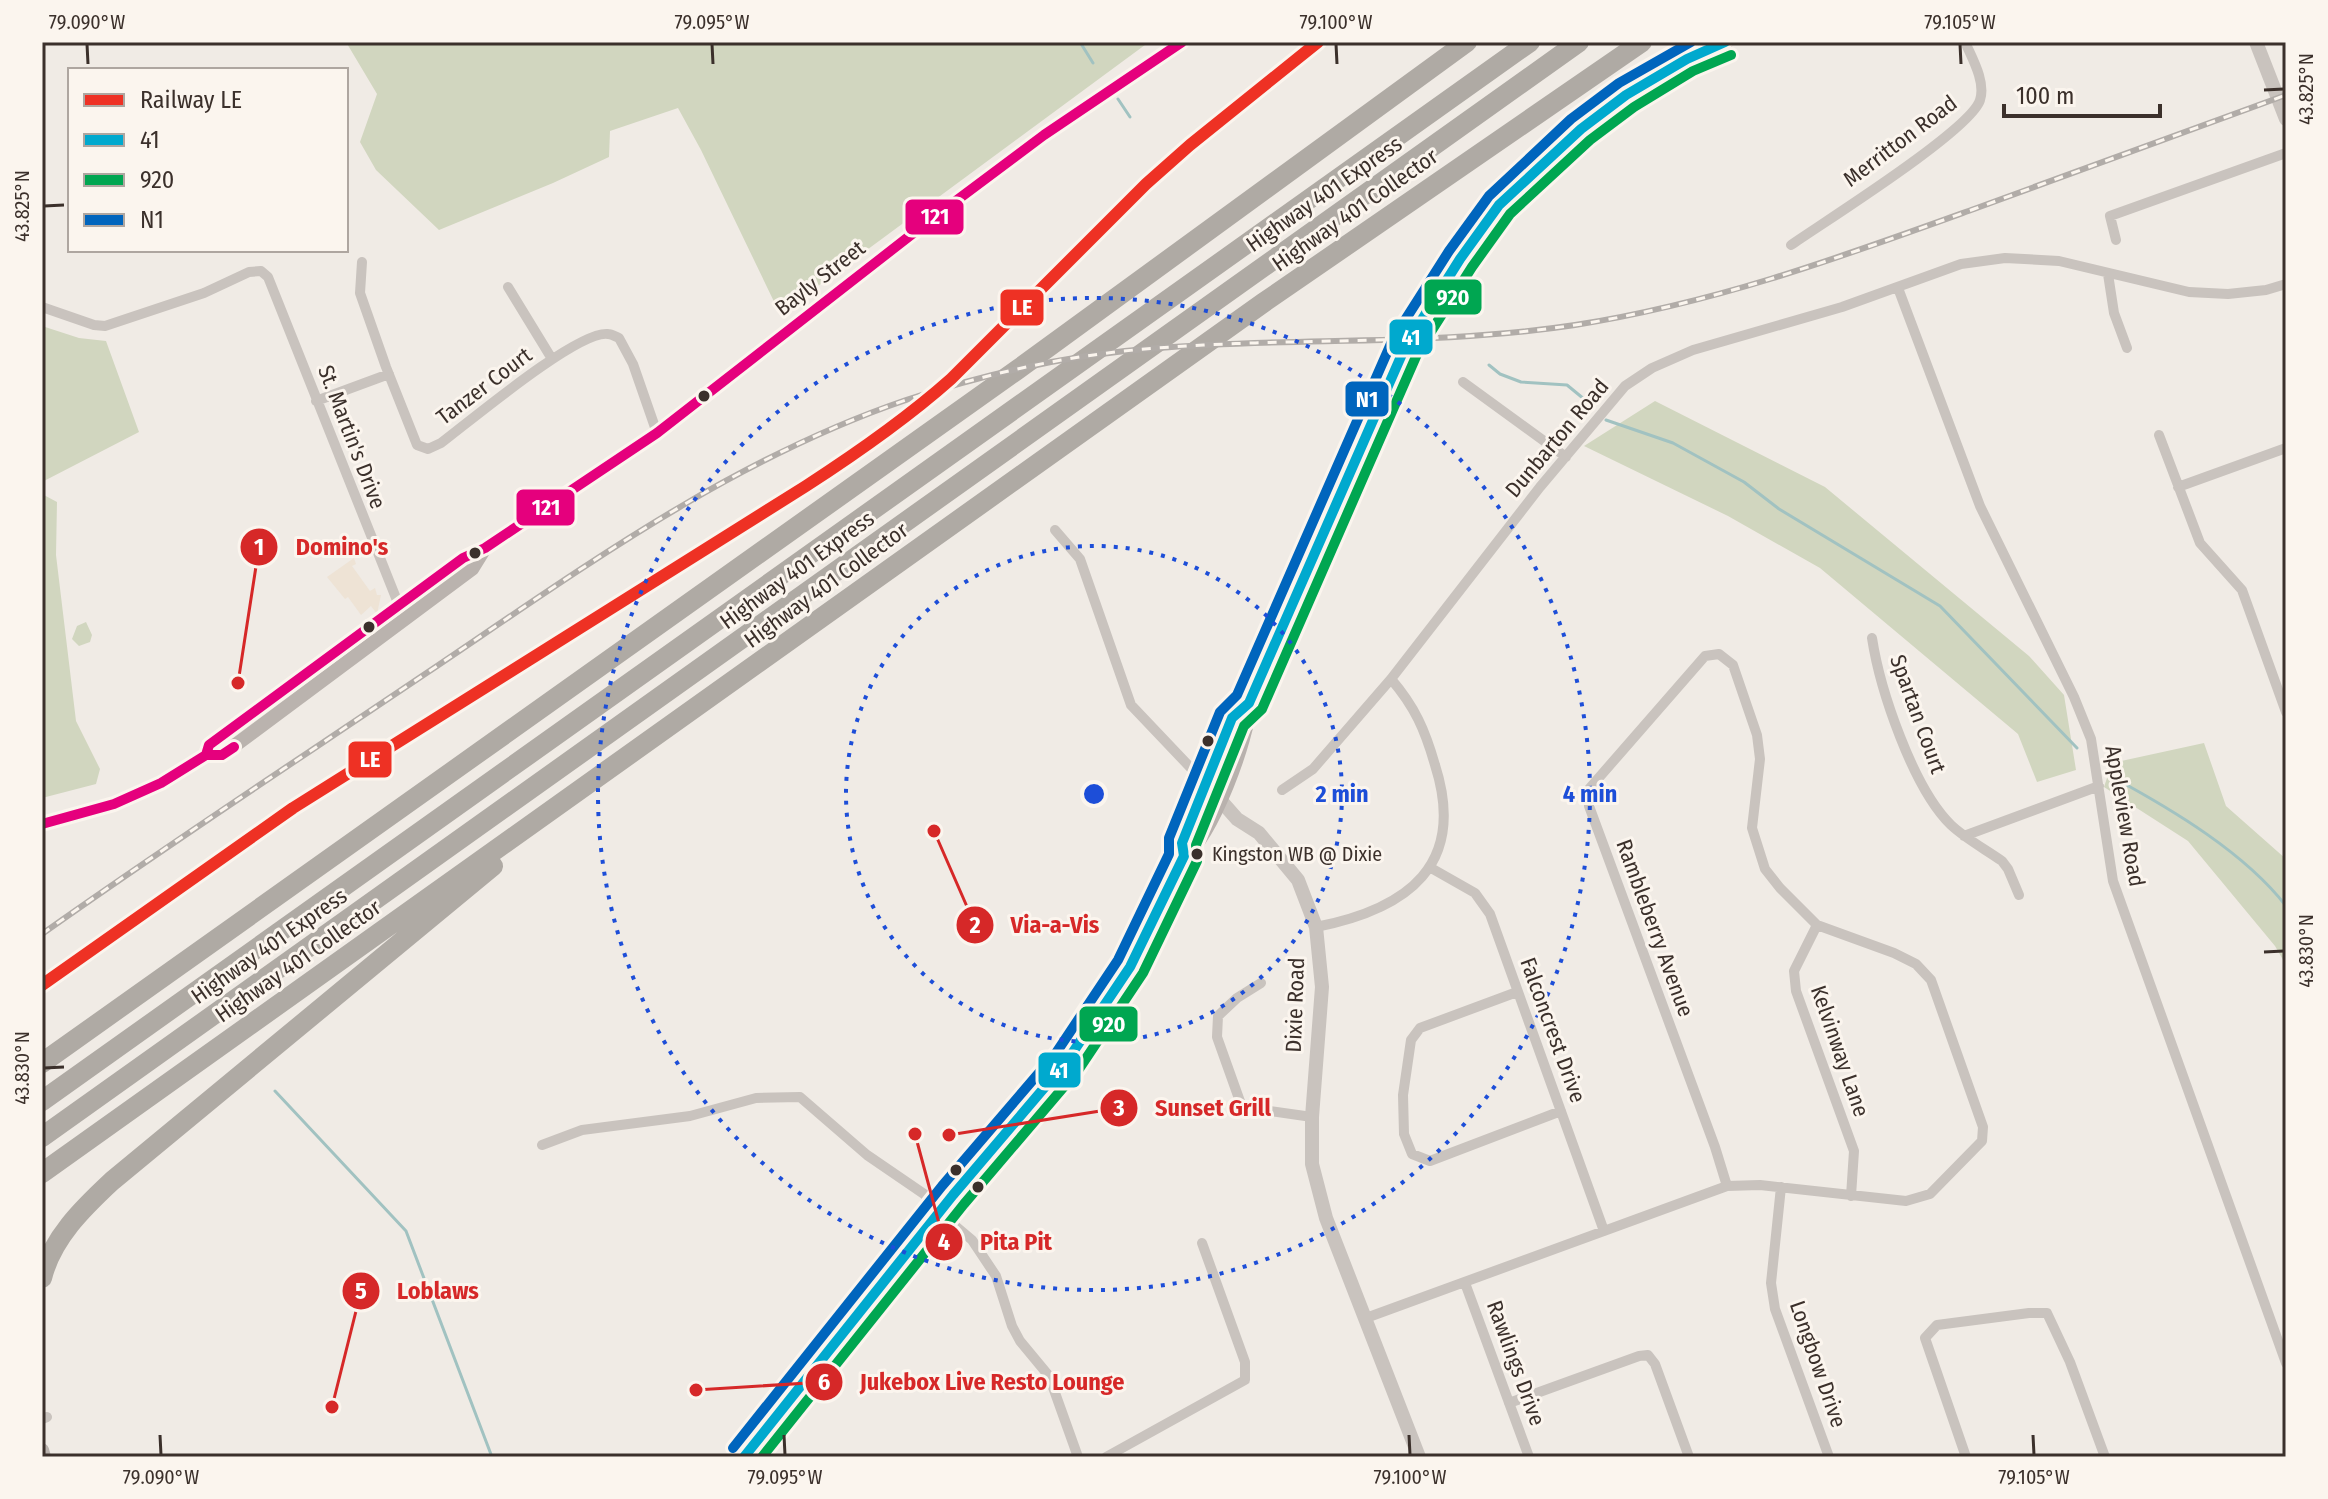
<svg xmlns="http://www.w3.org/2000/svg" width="2328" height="1499" viewBox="0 0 2328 1499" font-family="'Fira Sans Condensed',sans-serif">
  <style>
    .green { fill: #d1d6bf }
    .plaza { fill: #eee3d5 }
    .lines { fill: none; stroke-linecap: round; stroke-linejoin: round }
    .stream { stroke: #a1c2c1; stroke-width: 3 }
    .minor { stroke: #c9c3be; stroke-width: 10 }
    .tertiary { stroke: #c9c3be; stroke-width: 14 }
    .secondary { stroke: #bab3ae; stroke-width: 14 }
    .primary { stroke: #b8b1ad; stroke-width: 16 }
    .motorway { stroke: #afaaa4; stroke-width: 20 }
    .rail-casing { stroke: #b1aca8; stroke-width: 6 }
    .rail { stroke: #fbf5ee; stroke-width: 3; stroke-dasharray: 9; stroke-linecap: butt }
    .bus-1-casing { stroke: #fbf5ee; stroke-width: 16 }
    .bus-2-casing { stroke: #fbf5ee; stroke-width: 16 }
    .bus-3-casing { stroke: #fbf5ee; stroke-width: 16 }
    .bus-4-casing { stroke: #fbf5ee; stroke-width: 16 }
    .bus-1 { stroke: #00a9ce; stroke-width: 10 }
    .bus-2 { stroke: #00a651; stroke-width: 10 }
    .bus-3 { stroke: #0065bd; stroke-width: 10 }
    .bus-4 { stroke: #e5007d; stroke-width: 10 }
    .rail-1-casing { stroke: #fbf5ee; stroke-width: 18 }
    .rail-1 { stroke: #ee3124; stroke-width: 12 }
    .ticks { fill: none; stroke: #3b302b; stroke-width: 3 }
    .ring { fill: none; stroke: #1d4ed8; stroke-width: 4; stroke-dasharray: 4 8 }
    .bus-dot { fill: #3b302b; stroke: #fbf5ee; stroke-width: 3 }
    .labels { text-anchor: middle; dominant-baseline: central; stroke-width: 6; stroke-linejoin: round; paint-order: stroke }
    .bus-label { font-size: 20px; fill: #3b302b; stroke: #fbf5ee; text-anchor: start }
    .street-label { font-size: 22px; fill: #3b302b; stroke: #fbf5ee }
    .centre { fill: #1d4ed8; stroke: #fbf5ee; stroke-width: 4 }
    .ring-label { font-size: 24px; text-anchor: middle; font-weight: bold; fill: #1d4ed8; stroke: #fbf5ee; stroke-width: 6; stroke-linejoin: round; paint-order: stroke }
    .leader { fill: none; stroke: #d62828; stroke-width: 3 }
    .callout-dot { fill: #d62828; stroke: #fbf5ee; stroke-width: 3 }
    .mark-label { font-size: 24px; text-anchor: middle; font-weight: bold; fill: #fff }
    .callout-label { font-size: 24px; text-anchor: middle; font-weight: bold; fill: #d62828; stroke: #fbf5ee; stroke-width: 6; stroke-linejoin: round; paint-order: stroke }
    .line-badge { stroke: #fbf5ee; stroke-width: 3 }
    .badge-label { font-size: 22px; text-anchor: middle; font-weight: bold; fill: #fff }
    .neatline { fill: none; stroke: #3b302b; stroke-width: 3 }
    .ticks-label { font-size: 20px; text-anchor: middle; fill: #3b302b }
  </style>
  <rect width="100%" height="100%" fill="#f0ebe5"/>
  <!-- green -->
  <path class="green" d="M346 42H1149L780 314 701 150 678 108 610 131 609 157 553 183 439 230 376 170 360 142 377 94Z
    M42 326 79 338 106 341 139 432 42 482Z
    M1655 401 1825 487 2029 656 2064 695 2076 770 2037 782 2018 734 1820 568 1728 516 1584 446Z
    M42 494 57 502 56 555 76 721 100 769 96 784 42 798Z
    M86 622 92 635 90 642 79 646 72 639 77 626Z
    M2204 743 2226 806 2286 859V965L2275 946 2188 841 2104 787 2112 763Z"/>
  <!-- plaza -->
  <path class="plaza" d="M354 558 356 564 352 566 370 591 375 588 377 595H381L377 614 371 606 361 615 348 597 345 599 327 577Z"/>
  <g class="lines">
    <!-- stream -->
    <path class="stream" d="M1080 42 1093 63
      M1118 99 1130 117
      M1489 365 1500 374 1521 382 1567 385 1584 399
      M1606 420 1673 443 1744 482 1779 509 1940 606 2077 748
      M2114 778C2173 810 2245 853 2286 906
      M275 1091 406 1231 492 1457"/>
    <!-- minor -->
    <path class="minor" d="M2116 240 2110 216 2286 153
      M1791 245C1824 222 1971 130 1980 100 1986 82 1972 58 1965 42
      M362 262 360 293 386 367 417 445 428 449 441 443C469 422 578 330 608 334 612 334 616 337 619 338L633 364 657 433
      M2108 274 2114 313 2127 348
      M508 287 552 359
      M1898 288 1980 506 2074 697 2091 739 2113 881 2286 1363
      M42 307 94 325 105 326 204 293 249 272 261 271 268 277 400 608
      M1463 382 1566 457
      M316 401 389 374
      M2159 435 2200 543 2242 590 2286 712
      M2178 487 2286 448
      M1055 530 1080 559 1131 705 1207 785
      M1872 638C1880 690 1913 788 1951 825 1966 839 1985 849 2002 861L2008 869 2019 895
      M1282 790 1313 769 1391 679 1540 487 1625 386 1652 368 1693 350 1842 307 1961 264 2005 258 2059 261 2189 292 2228 294 2266 290 2286 284
      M1964 836 2099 786
      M1431 868 1475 893 1490 914 1604 1231
      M1817 925 1794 971 1796 991 1854 1151 1851 1196
      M1316 927C1408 909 1467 865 1435 765 1425 730 1415 707 1391 679
      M1261 983 1237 998 1218 1016 1217 1037 1242 1107 1312 1117
      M1517 992 1420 1028 1411 1040 1403 1095 1404 1134 1412 1154 1430 1161 1561 1111
      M542 1145 582 1130 690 1116 756 1098 800 1097 867 1155 924 1194 940 1213 972 1240 996 1276 1012 1326 1020 1341 1049 1376 1078 1457
      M1781 1187 1771 1283 1775 1309 1829 1457
      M1465 1283 1529 1457
      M1366 1318 1727 1186 1760 1185 1906 1201 1930 1194 1982 1141 1983 1127 1931 980 1916 964 1894 953 1817 925 1780 888 1765 869 1752 828 1760 759 1757 735 1733 665 1719 654 1705 656 1589 789V806L1715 1147 1727 1186
      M1509 1403 1639 1356 1648 1355 1655 1364 1689 1457
      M42 1419 47 1417
      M1106 1457 1245 1380V1362L1202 1243
      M1966 1457 1925 1338 1937 1325 2029 1313H2047L2070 1362 2105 1457"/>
    <!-- tertiary -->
    <path class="tertiary" d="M2256 42 2286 119
      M1207 785 1237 819 1259 833 1298 880 1316 927 1322 987 1312 1117V1164L1326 1218 1419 1457"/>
    <!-- secondary -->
    <path class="secondary" d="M206 755 209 745 463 558 485 548 657 433 925 224 1044 135 1182 42
      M42 824 114 804 161 783 206 755H222L472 569 485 548
      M42 1450 44 1457"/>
    <!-- primary -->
    <path class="primary" d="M1184 856 1182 843 1232 718 1249 703
      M744 1457 953 1195 1067 1061 1130 967 1184 856C1212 833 1247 739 1249 703L1406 345 1460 259 1499 205 1581 129 1626 95 1687 59 1725 42"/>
    <!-- motorway -->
    <path class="motorway" d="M42 1063 1017 370 1467 42
      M42 1101 1530 42
      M42 1137 1579 42
      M42 1173 1263 303 1642 42
      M42 1278C52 1238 83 1208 112 1181L493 866"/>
    <!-- rail casing -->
    <g class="rail-casing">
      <path id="rail" d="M42 934C169 844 299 759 428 672 581 569 730 460 906 400 988 373 1072 354 1158 348 1297 337 1437 346 1575 325 1716 303 1841 257 1974 209 2078 171 2182 133 2286 95"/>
    </g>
    <!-- rail -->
    <use href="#rail" class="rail"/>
    <!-- bus-1 casing -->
    <g class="bus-1-casing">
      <path id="bus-1" d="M744 1457 953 1195 1067 1061 1130 967 1184 856 1182 843 1232 718 1249 703 1406 345 1460 259 1499 205 1581 129 1626 95 1687 59 1725 42"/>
    </g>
    <!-- bus-2 casing -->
    <g class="bus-2-casing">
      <path id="bus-2" d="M762 1457 964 1204 1079 1069 1143 973 1197 861 1196 845 1244 726 1262 709 1418 352 1472 267 1510 214 1590 140 1634 107 1693 71 1731 55"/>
    </g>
    <!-- bus-3 casing -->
    <g class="bus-3-casing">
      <path id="bus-3" d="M733 1448 942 1186 1056 1053 1118 960 1169 854V838L1220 712 1237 695 1393 339 1449 251 1489 196 1571 119 1619 83 1691 42"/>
    </g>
    <!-- bus-4 casing -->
    <g class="bus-4-casing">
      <path id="bus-4" d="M206 755 209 745 463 558 485 548 657 433 925 224 1044 135 1182 42
        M42 824 114 804 161 783 206 755H222L234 747"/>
    </g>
    <!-- bus-1 -->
    <use href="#bus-1" class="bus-1"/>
    <!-- bus-2 -->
    <use href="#bus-2" class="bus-2"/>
    <!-- bus-3 -->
    <use href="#bus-3" class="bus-3"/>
    <!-- bus-4 -->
    <use href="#bus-4" class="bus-4"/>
    <!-- rail-1 casing -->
    <g class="rail-1-casing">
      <path id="rail-1" d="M42 985 293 808 806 486C857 453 906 419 951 379L1146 184 1190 145 1318 42"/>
    </g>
    <!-- rail-1 -->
    <use href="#rail-1" class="rail-1"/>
  </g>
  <!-- ticks -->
  <path class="ticks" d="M87 44 88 64M712 44 713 64M1336 44 1337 64M1960 44 1961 64M2264 90 2284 89M44 206 64 205M2264 952 2284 951M44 1068 64 1067M160 1435 161 1455M784 1435 785 1455M1409 1435 1410 1455M2033 1435 2034 1455"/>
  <!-- distance rings -->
  <g class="ring">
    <circle cx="1094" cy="794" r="248"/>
    <circle cx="1094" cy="794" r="496"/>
  </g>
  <!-- markers -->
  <g class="bus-dot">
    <circle cx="704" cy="396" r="7"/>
    <circle cx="475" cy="553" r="7"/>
    <circle cx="369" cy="627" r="7"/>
    <circle cx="1208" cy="741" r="7"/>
    <circle cx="1197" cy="854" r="7"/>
    <circle cx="956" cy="1170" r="7"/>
    <circle cx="978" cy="1187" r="7"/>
  </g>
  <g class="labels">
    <!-- bus labels -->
    <g class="bus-label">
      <text x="1212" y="854">Kingston WB @ Dixie</text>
    </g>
    <!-- street labels -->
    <g class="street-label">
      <text transform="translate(1900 141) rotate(-37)">Merritton Road</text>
      <text transform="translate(1324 194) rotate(-35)">Highway 401 Express</text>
      <text transform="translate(1355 210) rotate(-35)">Highway 401 Collector</text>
      <text transform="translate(820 278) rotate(-38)">Bayly Street</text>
      <text transform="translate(484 386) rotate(-37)">Tanzer Court</text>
      <text transform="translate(352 437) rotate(69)">St. Martin's Drive</text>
      <text transform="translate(1557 438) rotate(-50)">Dunbarton Road</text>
      <text transform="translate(797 570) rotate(-36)">Highway 401 Express</text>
      <text transform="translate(826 585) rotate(-36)">Highway 401 Collector</text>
      <text transform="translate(1918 714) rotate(70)">Spartan Court</text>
      <text transform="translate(2125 816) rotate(80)">Appleview Road</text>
      <text transform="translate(1655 928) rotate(70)">Rambleberry Avenue</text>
      <text transform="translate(269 946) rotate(-35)">Highway 401 Express</text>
      <text transform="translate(298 961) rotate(-35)">Highway 401 Collector</text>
      <text transform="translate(1295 1005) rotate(-88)">Dixie Road</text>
      <text transform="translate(1553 1030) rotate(70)">Falconcrest Drive</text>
      <text transform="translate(1840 1051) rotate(71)">Kelvinway Lane</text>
      <text transform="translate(1516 1363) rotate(70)">Rawlings Drive</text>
      <text transform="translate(1818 1364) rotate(71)">Longbow Drive</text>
    </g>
  </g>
  <circle cx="1094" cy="794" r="12" class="centre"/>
  <g class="ring-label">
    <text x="1342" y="802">2 min</text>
    <text x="1590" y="802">4 min</text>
  </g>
  <!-- callouts -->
  <path class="leader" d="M238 683L259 547M934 831L975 925M949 1135L1119 1108M915 1134L944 1242M332 1407L361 1291M696 1390L824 1382"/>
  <g class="callout-dot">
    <circle cx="238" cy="683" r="8"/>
    <circle cx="934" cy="831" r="8"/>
    <circle cx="949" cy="1135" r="8"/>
    <circle cx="915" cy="1134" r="8"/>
    <circle cx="332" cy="1407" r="8"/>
    <circle cx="696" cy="1390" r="8"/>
    <circle cx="259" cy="547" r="20"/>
    <circle cx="975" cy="925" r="20"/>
    <circle cx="1119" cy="1108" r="20"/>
    <circle cx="944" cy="1242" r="20"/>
    <circle cx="361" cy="1291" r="20"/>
    <circle cx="824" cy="1382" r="20"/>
  </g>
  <g class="mark-label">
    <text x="259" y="555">1</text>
    <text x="975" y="933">2</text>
    <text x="1119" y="1116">3</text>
    <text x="944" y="1250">4</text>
    <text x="361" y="1299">5</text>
    <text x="824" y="1390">6</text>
  </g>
  <g class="callout-label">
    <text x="342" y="555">Domino's</text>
    <text x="1055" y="933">Via-a-Vis</text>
    <text x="1213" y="1116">Sunset Grill</text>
    <text x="1016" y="1250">Pita Pit</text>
    <text x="438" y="1299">Loblaws</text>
    <text x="992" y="1390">Jukebox Live Resto Lounge</text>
  </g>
  <g class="line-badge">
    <rect x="904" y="198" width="61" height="38" rx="8" fill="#e5007d"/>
    <rect x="1423" y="278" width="60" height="38" rx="8" fill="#00a651"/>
    <rect x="999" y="288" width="46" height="39" rx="8" fill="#ee3124"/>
    <rect x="1388" y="318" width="46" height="38" rx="8" fill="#00a9ce"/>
    <rect x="1344" y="380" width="46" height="38" rx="8" fill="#0065bd"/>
    <rect x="515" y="488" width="61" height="39" rx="8" fill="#e5007d"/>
    <rect x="347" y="740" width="46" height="39" rx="8" fill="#ee3124"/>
    <rect x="1078" y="1005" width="61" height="38" rx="8" fill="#00a651"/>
    <rect x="1037" y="1051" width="45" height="38" rx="8" fill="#00a9ce"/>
  </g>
  <g class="badge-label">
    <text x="935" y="224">121</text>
    <text x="1453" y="305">920</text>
    <text x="1022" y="315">LE</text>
    <text x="1411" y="345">41</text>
    <text x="1367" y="407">N1</text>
    <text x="546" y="515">121</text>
    <text x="370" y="767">LE</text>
    <text x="1109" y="1032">920</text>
    <text x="1059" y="1078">41</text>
  </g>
  <!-- border -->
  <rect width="2328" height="1499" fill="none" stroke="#fbf5ee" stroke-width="88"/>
  <!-- legend -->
  <rect x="68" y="68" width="280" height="184" fill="#fbf5ee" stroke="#aea6a0" stroke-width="2"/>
  <rect x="84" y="94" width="40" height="12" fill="#ee3124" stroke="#aea6a0" stroke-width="2"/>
  <text x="140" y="108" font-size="24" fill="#3b302b">Railway LE</text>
  <rect x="84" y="134" width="40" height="12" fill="#00a9ce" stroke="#aea6a0" stroke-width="2"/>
  <text x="140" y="148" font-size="24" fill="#3b302b">41</text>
  <rect x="84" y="174" width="40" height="12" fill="#00a651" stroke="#aea6a0" stroke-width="2"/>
  <text x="140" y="188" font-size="24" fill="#3b302b">920</text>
  <rect x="84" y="214" width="40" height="12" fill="#0065bd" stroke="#aea6a0" stroke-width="2"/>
  <text x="140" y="228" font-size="24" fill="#3b302b">N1</text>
  <!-- scale -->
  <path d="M2004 104v12h156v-12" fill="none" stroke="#3b302b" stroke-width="4"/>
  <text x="2016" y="104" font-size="24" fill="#3b302b" stroke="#fbf5ee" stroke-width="6" paint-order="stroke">100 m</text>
  <rect x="44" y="44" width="2240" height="1411" class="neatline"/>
  <g class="ticks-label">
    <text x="87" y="29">79.090°W</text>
    <text x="712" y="29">79.095°W</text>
    <text x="1336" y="29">79.100°W</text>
    <text x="1960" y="29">79.105°W</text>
    <text transform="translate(2306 89) rotate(-90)" y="7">43.825°N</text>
    <text transform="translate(22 206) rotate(-90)" y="7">43.825°N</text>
    <text transform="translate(2306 951) rotate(-90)" y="7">43.830°N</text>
    <text transform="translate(22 1068) rotate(-90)" y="7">43.830°N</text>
    <text x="161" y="1484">79.090°W</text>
    <text x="785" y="1484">79.095°W</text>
    <text x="1410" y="1484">79.100°W</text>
    <text x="2034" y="1484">79.105°W</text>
  </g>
</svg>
